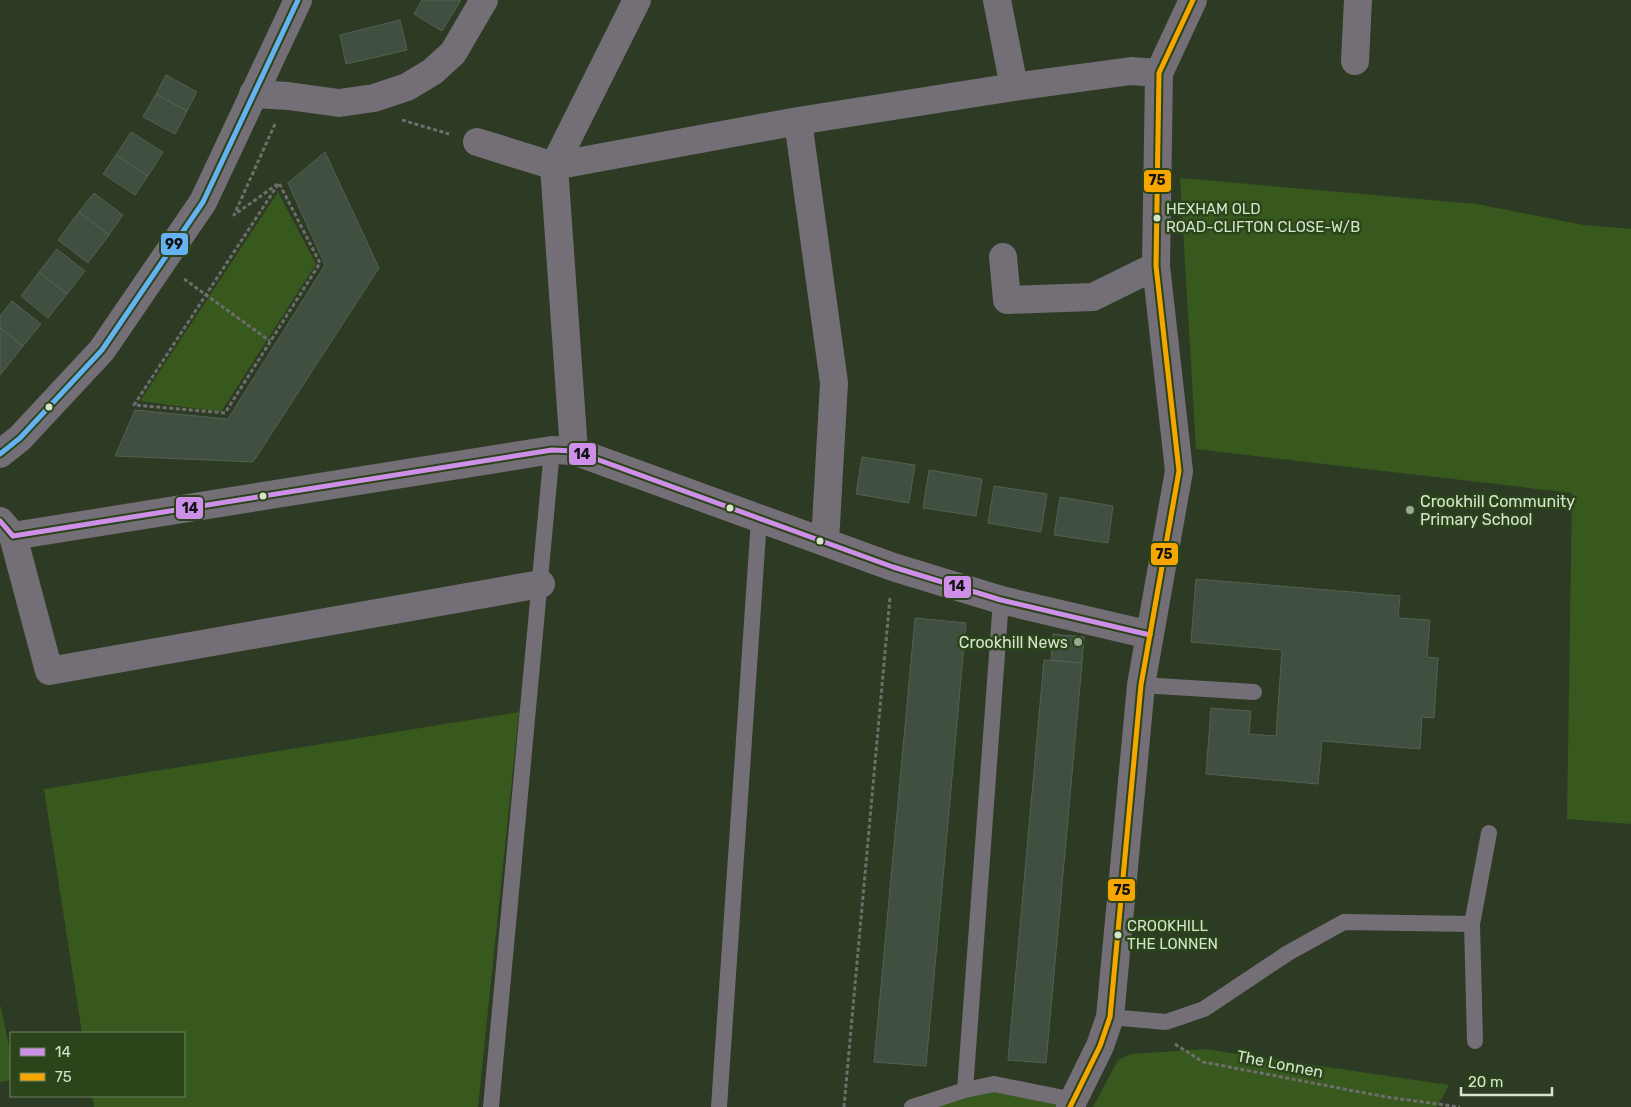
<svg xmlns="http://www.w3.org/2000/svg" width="1631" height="1107" viewBox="0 0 1631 1107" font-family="Rubik,sans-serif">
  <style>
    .green { fill: #37591d }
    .building { fill: #414f40; stroke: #526151 }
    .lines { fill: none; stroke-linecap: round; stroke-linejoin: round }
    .path { stroke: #6e6e6c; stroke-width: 3; stroke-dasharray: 4 2.5; stroke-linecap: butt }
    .service { stroke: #746e76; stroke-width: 16 }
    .minor { stroke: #746e76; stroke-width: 28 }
    .tertiary { stroke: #746e76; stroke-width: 28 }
    .bus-1-casing { stroke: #2b441a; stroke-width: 9 }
    .bus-2-casing { stroke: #2b441a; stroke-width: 9 }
    .bus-3-casing { stroke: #2b441a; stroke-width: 9 }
    .bus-1 { stroke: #ce8fe9; stroke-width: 5 }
    .bus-2 { stroke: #f7a600; stroke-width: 5 }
    .bus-3 { stroke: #66b1f2; stroke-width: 5 }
    .bus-dot { fill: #d5e5cc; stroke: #2b441a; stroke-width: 2 }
    .poi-dot { fill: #9aa991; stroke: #2b441a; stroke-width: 2 }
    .labels { text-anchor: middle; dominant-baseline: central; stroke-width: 5; stroke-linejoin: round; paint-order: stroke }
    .bus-label { font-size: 15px; fill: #d5e5cc; stroke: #2b441a; text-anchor: start }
    .poi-label { font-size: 16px; fill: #d5e5cc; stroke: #2b441a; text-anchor: start }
    .street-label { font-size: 16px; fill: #d5e5cc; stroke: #2b441a }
    .line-badge { stroke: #2b441a; stroke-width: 2 }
    .pale-badge-label { font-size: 14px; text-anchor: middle; font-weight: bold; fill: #111 }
  </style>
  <rect width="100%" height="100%" fill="#2d3a24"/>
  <!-- green -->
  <path class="green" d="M1180 178 1477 204 1583 225 1631 229V824L1567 819 1572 493 1196 449Z
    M278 192 316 264 221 412 140 401Z
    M519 712 478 1107H94L92 1096H184V1033H82L44 789Z
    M0 1004 11 1055V1080L0 1082Z
    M1205 1049 1449 1085 1437 1107H1093L1118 1060 1131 1054Z
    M995 1090 1066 1102 1063 1107H932Z"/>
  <!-- building -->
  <path class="building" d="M422 0H461L442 31 414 14Z
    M400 20 407 50 346 64 340 35Z
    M166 75 197 92 187 111 156 94Z
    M156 94 187 111 175 134 143 117Z
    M131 132 163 152 148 176 116 155Z
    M325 152 379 268 253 462 115 456 135 410 228 419 325 265 288 183Z
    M116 155 148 176 135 195 103 174Z
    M94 193 123 215 109 235 79 212Z
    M79 212 109 235 88 263 58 240Z
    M57 249 85 271 67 294 39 272Z
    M39 272 67 294 48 318 21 296Z
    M12 301 41 324 23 346 0 328V316Z
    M0 328 23 346 0 375Z
    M862 457 915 465 909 503 856 494Z
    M929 470 982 479 976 516 923 508Z
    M994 486 1047 494 1041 532 988 523Z
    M1060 497 1113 506 1108 543 1054 535Z
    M1196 579 1400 596 1398 618 1430 620 1427 657 1438 658 1434 718 1422 717 1420 749 1322 741 1318 784 1206 774 1211 708 1251 711 1249 734 1276 736 1282 650 1191 642Z
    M915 618 966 623 926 1066 874 1062Z
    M1053 634 1084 637 1082 663 1051 660Z
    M1044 660 1082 663 1046 1063 1008 1060Z"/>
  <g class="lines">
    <!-- path -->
    <path class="path" d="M402 120 449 134
      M275 124 234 215 279 183 320 263 225 413 134 405 279 183
      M184 279 270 341
      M1175 1044 1203 1062 1386 1097 1460 1107
      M844 1107 890 597"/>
    <!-- service -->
    <path class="service" d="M1141 685 1254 692
      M1472 924 1489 833
      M1110 1017 1166 1022 1204 1009 1288 953 1344 922 1472 924 1475 1041
      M965 1090 1001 600
      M491 1107 552 450
      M719 1107 759 519
      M912 1107 965 1090 994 1084 1074 1100"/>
    <!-- minor -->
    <path class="minor" d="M997 0 1014 87
      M1355 61 1358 0
      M253 94 288 96 339 103 374 98 407 87 432 72 453 53 484 0
      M798 121 834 383 825 542
      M477 142 554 166 798 121 1014 87 1131 71 1159 73
      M1003 257 1007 300 1093 297 1156 266
      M574 451 554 166 637 0
      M0 521 13 536 552 450 574 451 893 567 1001 600 1150 635
      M13 536 49 671 541 584
      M1070 1107 1100 1046 1110 1017 1141 685 1179 471 1156 266 1159 73 1193 0"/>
    <!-- tertiary -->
    <path class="tertiary" d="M0 454 20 438 102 350 203 202 298 0"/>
    <!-- bus-1 casing -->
    <g class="bus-1-casing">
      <path id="bus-1" d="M0 521 13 536 552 450 574 451 893 567 1001 600 1150 635"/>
    </g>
    <!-- bus-2 casing -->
    <g class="bus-2-casing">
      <path id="bus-2" d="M1070 1107 1100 1046 1110 1017 1141 685 1179 471 1156 266 1159 73 1193 0"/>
    </g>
    <!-- bus-3 casing -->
    <g class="bus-3-casing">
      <path id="bus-3" d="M0 454 20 438 102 350 203 202 298 0"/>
    </g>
    <!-- bus-1 -->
    <use href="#bus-1" class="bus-1"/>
    <!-- bus-2 -->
    <use href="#bus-2" class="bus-2"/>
    <!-- bus-3 -->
    <use href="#bus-3" class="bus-3"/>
  </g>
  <!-- markers -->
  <g class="bus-dot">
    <circle cx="1157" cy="218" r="4.5"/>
    <circle cx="49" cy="407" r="4.5"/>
    <circle cx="263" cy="496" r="4.5"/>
    <circle cx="730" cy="508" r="4.5"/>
    <circle cx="820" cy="541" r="4.5"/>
    <circle cx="1118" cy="935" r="4.5"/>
  </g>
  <g class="poi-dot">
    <circle cx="1410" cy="510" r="5"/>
    <circle cx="1078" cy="642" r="5"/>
  </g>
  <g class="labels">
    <!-- bus labels -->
    <g class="bus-label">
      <text x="1166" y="209">HEXHAM OLD<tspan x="1166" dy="18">ROAD-CLIFTON CLOSE-W/B</tspan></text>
      <text x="1127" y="926">CROOKHILL<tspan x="1127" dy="18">THE LONNEN</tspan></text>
    </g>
    <!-- poi labels -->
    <g class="poi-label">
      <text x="1420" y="501">Crookhill Community<tspan x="1420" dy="18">Primary School</tspan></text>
      <text x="1068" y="642" text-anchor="end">Crookhill News</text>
    </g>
    <!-- street labels -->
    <g class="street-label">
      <text transform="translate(1280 1064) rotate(11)">The Lonnen</text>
    </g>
  </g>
  <g class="line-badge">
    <rect x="1143" y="169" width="29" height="24" rx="5" fill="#f7a600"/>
    <rect x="160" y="232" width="29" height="24" rx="5" fill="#66b1f2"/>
    <rect x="568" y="442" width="29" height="24" rx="5" fill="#ce8fe9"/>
    <rect x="175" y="496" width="29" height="24" rx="5" fill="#ce8fe9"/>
    <rect x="1150" y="542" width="29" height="24" rx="5" fill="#f7a600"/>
    <rect x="943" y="575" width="29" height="24" rx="5" fill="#ce8fe9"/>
    <rect x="1107" y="878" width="29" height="24" rx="5" fill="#f7a600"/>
  </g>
  <g class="pale-badge-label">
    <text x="1157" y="185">75</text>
    <text x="174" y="249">99</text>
    <text x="582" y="459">14</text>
    <text x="190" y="513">14</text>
    <text x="1164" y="559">75</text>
    <text x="957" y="591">14</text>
    <text x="1122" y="895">75</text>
  </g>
  <!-- legend -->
  <rect x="10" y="1032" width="175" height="65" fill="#2b441a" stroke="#6f8461"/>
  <rect x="20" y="1048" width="25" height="8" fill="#ce8fe9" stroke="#6f8461"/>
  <text x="55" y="1057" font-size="15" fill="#d5e5cc">14</text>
  <rect x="20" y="1073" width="25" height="8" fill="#f7a600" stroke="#6f8461"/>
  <text x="55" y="1082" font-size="15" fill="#d5e5cc">75</text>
  <!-- scale -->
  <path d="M1461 1087v8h91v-8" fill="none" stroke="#d5e5cc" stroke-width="2.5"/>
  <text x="1468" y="1087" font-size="15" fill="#d5e5cc" stroke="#2b441a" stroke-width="4" paint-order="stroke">20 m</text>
</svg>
